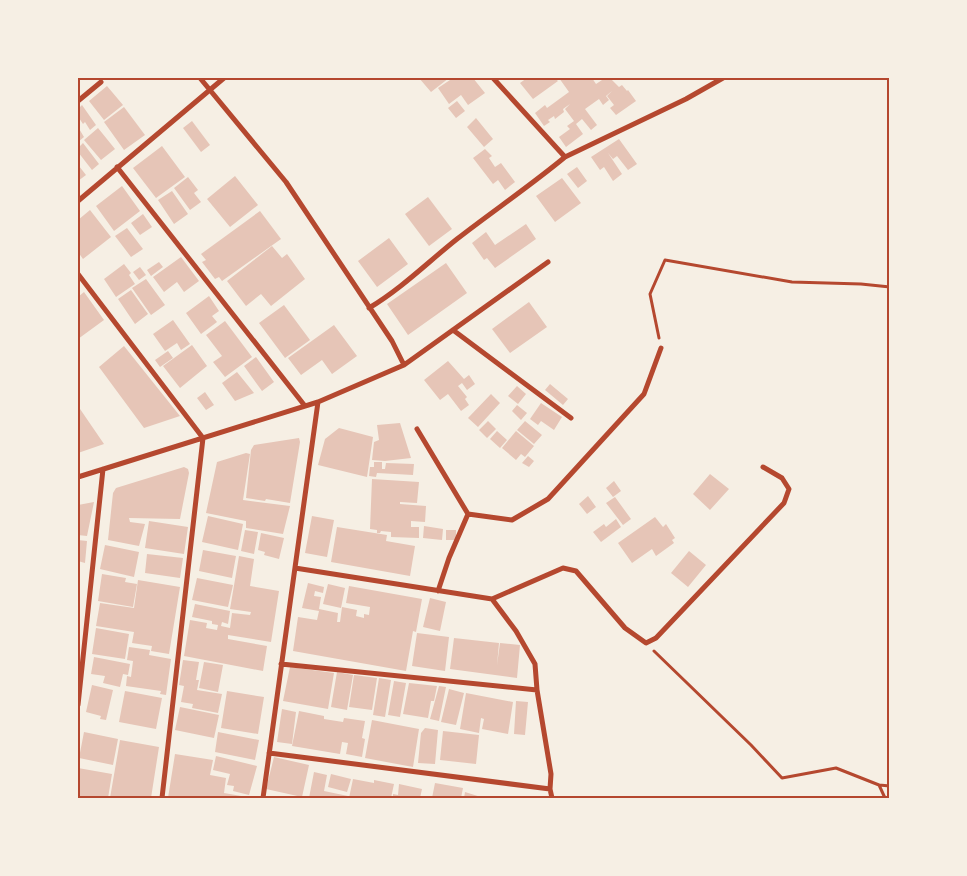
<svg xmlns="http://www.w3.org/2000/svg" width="967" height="876" viewBox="0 0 967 876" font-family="Poppins,sans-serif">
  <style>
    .building { fill: #e6c5b7 }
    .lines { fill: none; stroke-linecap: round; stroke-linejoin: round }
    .path { stroke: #b5482f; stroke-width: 3 }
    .minor { stroke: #b5482f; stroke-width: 5 }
    .neatline { fill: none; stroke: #b5482f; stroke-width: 2 }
  </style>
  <rect width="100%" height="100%" fill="#f6efe4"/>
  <!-- building -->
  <path class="building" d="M419 78H449L431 92Z
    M453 78H473L485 93 468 105 461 95 449 104 438 88Z
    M527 78H537L539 80 543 78H555L558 81 533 99 520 83Z
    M559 78H592L596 84 605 78H610L619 87 622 85 627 91 628 90 636 101 616 115 610 108 614 105 607 96 612 91 606 96 609 100 603 105 599 99 585 109 597 125 591 130 582 119 576 124 583 134 566 147 559 137 570 129 567 126 574 121 565 109 570 104 563 109 564 112 555 119 554 116 548 120 550 122 544 126 535 113 545 105 547 108 569 92Z
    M107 86 123 105 104 120 89 101Z
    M457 101 465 111 456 118 448 108Z
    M78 103 80 107 82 105 96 125 90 130 85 122 83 124 79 118 78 119Z
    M124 107 145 135 124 150 104 122Z
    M476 118 493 139 484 147 467 127Z
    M192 121 210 145 201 152 183 128Z
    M78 127 84 137 78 142Z
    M98 128 115 149 101 160 84 140Z
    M619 139 637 164 628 170 617 156 613 159 608 153 622 174 613 181 604 167 600 170 591 157Z
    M83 143 99 164 92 170 78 152V148Z
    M162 146 185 177 156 198 133 168Z
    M485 149 492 156 489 158 495 167 501 163 515 182 505 190 498 180 493 184 473 158Z
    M78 166H79L86 175 78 181Z
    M577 167 587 181 578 188 567 174Z
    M235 176 258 205 230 227 207 199Z
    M188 177 198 190 194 193 201 202 190 210 174 188Z
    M562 178 581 203 555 222 536 196Z
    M122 186 140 211 114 231 96 206Z
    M172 191 188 214 174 224 158 200Z
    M428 197 452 229 429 246 405 214Z
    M90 210 111 237 83 259 78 252V220Z
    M260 211 281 239 222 281 219 277 215 279 202 262 206 260 201 254Z
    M143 214 152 227 140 235 131 223Z
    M526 224 536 239 495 268 487 258 484 260 472 243 486 232 495 245Z
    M127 228 143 249 131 257 115 236Z
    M389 238 408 264 377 287 358 261Z
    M272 246 282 258 287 254 305 279 271 306 261 294 246 306 227 281Z
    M181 257 199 281 184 292 177 282 164 292 153 277Z
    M159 262 163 267 151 276 147 270Z
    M446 263 467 293 408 335 387 304Z
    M124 264 131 273 129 275 135 284 116 297 104 279Z
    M140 267 146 275 139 280 133 272Z
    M146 279 165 305 151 315 132 288Z
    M131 290 148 314 135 324 118 299Z
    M84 292 104 320 78 339V297Z
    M209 296 219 311 212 316 217 322 201 334 186 313Z
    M529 302 547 327 510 353 492 329Z
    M284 305 310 340 285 358 259 323Z
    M173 320 190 344 181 350 177 343 165 351 153 334Z
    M225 321 252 357 225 377 213 362 222 356 206 335Z
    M334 325 357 356 332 374 322 360 301 375 288 358Z
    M192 345 207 366 180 388 163 366Z
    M124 346 180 416 144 428 99 367Z
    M168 351 173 358 160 367 155 360Z
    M256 357 274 382 262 391 244 366Z
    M448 361 464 379 469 375 475 384 467 390 462 383 458 386 467 397 465 399 469 405 461 411 448 394 440 400 424 380Z
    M237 372 254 393 235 401 222 383Z
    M550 384 568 399 563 405 545 390Z
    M517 386 526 394 518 404 508 396Z
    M205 392 214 405 206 410 197 398Z
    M491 394 500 403 478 427 468 418Z
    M541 403 562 417 554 430 541 421 538 425 530 419Z
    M517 405 527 413 521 420 512 411Z
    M78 406 104 444 78 453Z
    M488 421 496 429 487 438 479 430Z
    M525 421 542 435 534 444 517 430Z
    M400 423 411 458 385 461 372 460 374 442 379 440 377 425Z
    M339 428 373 437 367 477 318 465 325 439Z
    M497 431 507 440 500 448 490 439Z
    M516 431 534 446 525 457 521 454 516 460 502 448Z
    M299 438 300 442 290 503 266 499 265 501 246 498 251 450 254 445Z
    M246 453 250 454 243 500 290 506 283 534 246 528V521L206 513 217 462Z
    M528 456 534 461 529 467 522 463Z
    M374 462H382V469H385L386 463 414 464 413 475 377 473 376 477 369 476 370 467H374Z
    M184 467 188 469 189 473 180 519 129 518 130 522 145 524 139 546 108 540 113 493 116 488Z
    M710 474 729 489 710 510 693 494Z
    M372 479 419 482 417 503 400 502V504L426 506 425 522 411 521V527H419V538L391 537V532L381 531 380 533H377V530L370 529Z
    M614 481 621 491 613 497 606 488Z
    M588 496 596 507 587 514 579 504Z
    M615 497 631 519 623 525 606 503Z
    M94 502 87 536 78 535V505Z
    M208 516 243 524 238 550 202 542Z
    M312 516 334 520 327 557 305 553Z
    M655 517 663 527 666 524 675 538 672 540 674 543 656 556 652 549 632 563 618 543Z
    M616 519 621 527 601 542 593 532 604 524 606 527Z
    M149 521 188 527 184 554 145 548Z
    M424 526 443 529 442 540 423 538Z
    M337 527 387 535 386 541 415 546 410 576 331 562Z
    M245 530 258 532 254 554 241 551Z
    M446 530H456V540H446Z
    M261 533 284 538 279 559 264 555 265 552 258 550Z
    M78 540 87 541 85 563 78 561Z
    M105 545 139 552 134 577 100 569Z
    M203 550 236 556 232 578 199 571Z
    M689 551 706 565 688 587 671 573Z
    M147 554 183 558 180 578 145 573Z
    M239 556 254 559 250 586 279 591 271 642 228 635V639L267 646 263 671 184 656 190 620 207 623 206 628 217 630 218 625 212 624V621L192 617 195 604 230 611 228 624 222 622 221 626 230 628 232 613 250 615 251 612 230 609Z
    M102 574 126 578 125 582 137 584 133 607 98 601Z
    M197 578 233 585 228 607 192 600Z
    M138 580 180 587 169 654 151 651 152 646 132 643 134 632 96 626 100 603 134 608Z
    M308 583 324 587 323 593 315 591 314 596 321 597 319 609 338 613 337 622H340L342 607 357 610 356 616 364 618V614L369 615 370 607 346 603 349 586 422 599 416 632 413 631 406 671 293 651 298 617 317 620 319 611 302 608Z
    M328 584 345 588 341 608 323 604Z
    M430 598 446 602 440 631 423 627Z
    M96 628 129 634 125 659 92 654Z
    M417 633 449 637 445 671 412 666Z
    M454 638 499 643 497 665 500 643 520 645 517 678 450 669Z
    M129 647 150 650 149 655 171 659 166 695 160 694 161 691 126 686 127 676 131 677 133 661 127 660Z
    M94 657 130 664 128 675 123 674 120 687 103 683 105 676 91 674Z
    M183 660 199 662 196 680H199L197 690 222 694 218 713 192 708 193 704 181 702 184 686 179 685Z
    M204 662 223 665 218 692 199 688Z
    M290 667 334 673 328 709 283 701Z
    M337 672 353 675 347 710 331 707Z
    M354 675 377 678 372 710 349 707Z
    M379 678 391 680 385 717 373 715Z
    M394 681 406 683 400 717 388 715Z
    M409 683 437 686 434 701H431L428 718 403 714Z
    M92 685 113 690 106 720 100 719 101 716 86 712Z
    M439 686 446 687 439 721 430 719Z
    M449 689 464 693 456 725 441 722Z
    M125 691 162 698 156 729 119 722Z
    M227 691 264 697 258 734 221 728Z
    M466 693 513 702 508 734 482 729 484 719 481 718 479 733 460 729Z
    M516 701 528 702 525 735 514 734Z
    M180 707 219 715 214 738 175 730Z
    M282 709 296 712 292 744 277 742Z
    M299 711 324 716V719L343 722 344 718 365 721 362 738 365 739 362 757 346 754 348 743 342 742 340 754 292 746Z
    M372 720 419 729 413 767 365 758Z
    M425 728 438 730 435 764 418 763 421 733Z
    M443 731 479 735 476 764 440 760Z
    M84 732 118 739 113 765 79 758Z
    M218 732 259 740 255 760 215 752Z
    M120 740 159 747 151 798H110Z
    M175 754 213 760 210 775 226 778 224 793 247 797V798H168Z
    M216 756 257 766 249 795 233 791 234 786 227 785 230 774 213 770Z
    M274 757 309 765 302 797 266 789Z
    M78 768 112 774 108 798H78Z
    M314 772 327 775 324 791 348 796 347 798H309Z
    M331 774 351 779 347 792 328 787Z
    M353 779 374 783V780L394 784 391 798H349Z
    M435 783 463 788 461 798H432Z
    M399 784 422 789 420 798H393V794L398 795Z
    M465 792 484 798H464Z"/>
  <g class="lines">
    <!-- path -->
    <path class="path" d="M659 338 650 294 665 260 792 282 861 284 890 287
      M654 651 751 745 782 778 836 768 879 785 885 798
      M879 785 890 786"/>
    <!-- minor -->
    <path class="minor" d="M200 78 286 182 392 341 404 365
      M493 78 565 157 686 99 723 78
      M78 101 101 82
      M117 167 305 406
      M78 201 224 78
      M78 274 203 438 162 798
      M369 308C401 289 428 262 457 239 493 211 530 186 565 157
      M453 330 571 418
      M417 429 468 514 449 558 438 591
      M78 477 318 402 404 365 548 262
      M468 514 512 520 548 499 644 394 661 348
      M295 568 492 599 516 631 535 664 537 690 551 774 550 789 552 798
      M492 599 563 568 576 571 625 628 646 643 656 638 784 503 789 489 782 478 763 467
      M281 664 537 690
      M78 705 103 469
      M269 753 550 789
      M263 798 318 402"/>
  </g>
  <!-- border -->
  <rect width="967" height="876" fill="none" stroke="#f6efe4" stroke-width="158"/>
  <rect x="79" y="79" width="809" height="718" class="neatline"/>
</svg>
